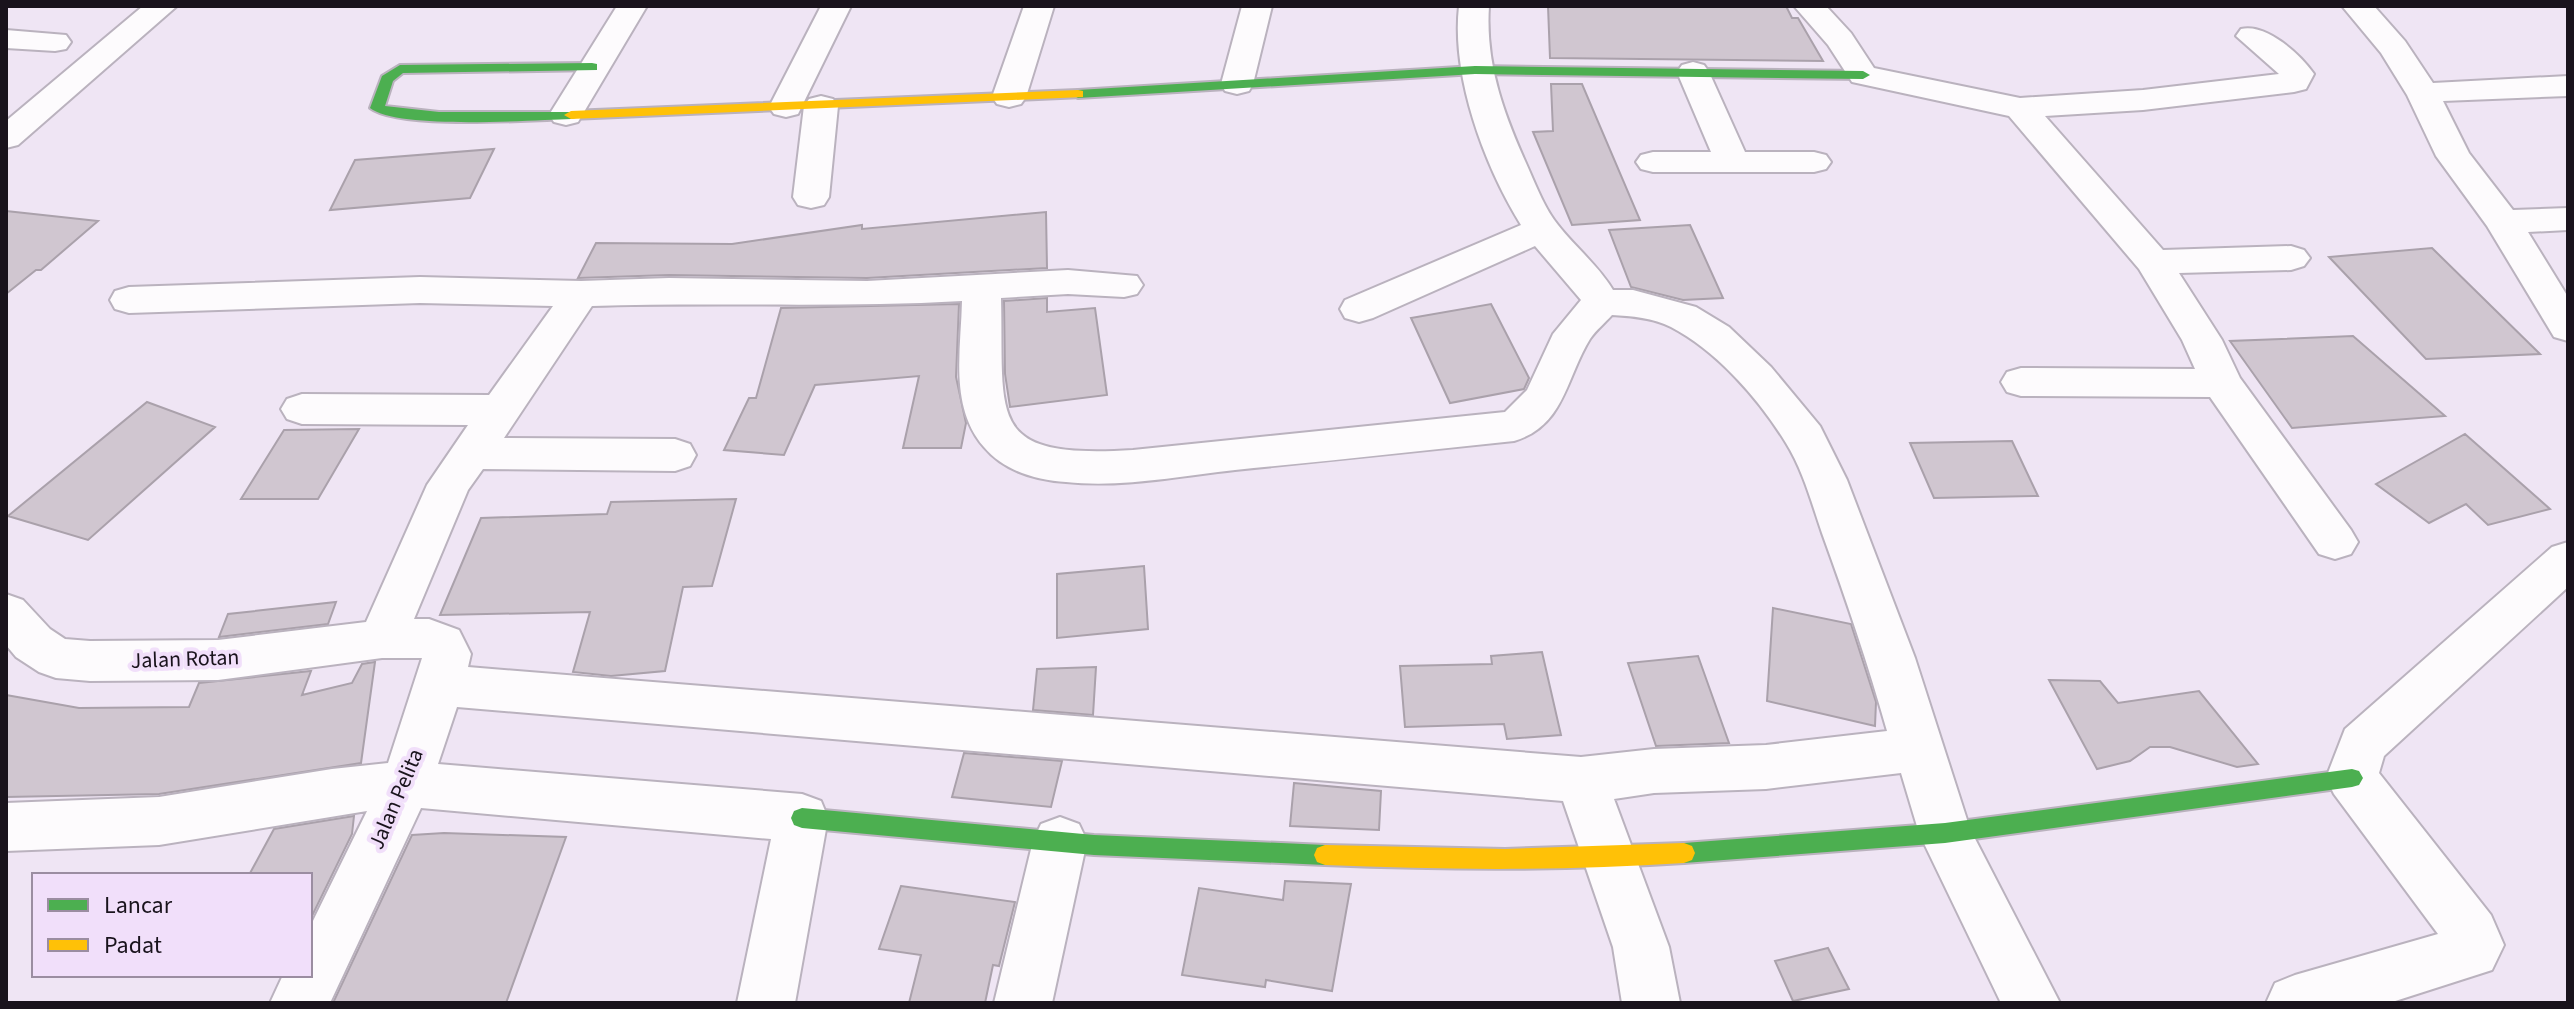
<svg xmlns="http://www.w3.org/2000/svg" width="2574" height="1009" viewBox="0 0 2574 1009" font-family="'Source Sans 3',sans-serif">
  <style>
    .building { fill: #d0c6d0; stroke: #aaa1ab; stroke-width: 2 }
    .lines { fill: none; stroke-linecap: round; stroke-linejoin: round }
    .street-casing { stroke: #bab2be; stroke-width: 4 }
    .fast-casing { stroke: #bab2be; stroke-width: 4 }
    .slow-casing { stroke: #bab2be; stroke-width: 4 }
    .street { fill: #fdfbfd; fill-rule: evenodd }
    .fast { fill: #4caf50; fill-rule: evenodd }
    .slow { fill: #ffc107; fill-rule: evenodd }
    .labels { text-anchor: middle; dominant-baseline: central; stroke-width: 8; stroke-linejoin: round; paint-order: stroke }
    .street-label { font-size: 22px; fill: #19131c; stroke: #f1dffa }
  </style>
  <rect width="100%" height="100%" fill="#efe5f4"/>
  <!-- building -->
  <path class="building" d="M1548 6H1786L1792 18H1798L1823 61 1550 58Z
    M1551 84H1582L1640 220 1572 225 1533 132 1553 131Z
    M494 149 470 198 330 210 355 160Z
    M6 211 98 221 41 270H36L6 294Z
    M1046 212 1047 268 867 278 669 275 578 278 596 243 732 244 862 225V229Z
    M1690 225 1723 298 1683 300 1631 287 1609 230Z
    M2432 248 2540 354 2426 359 2329 257Z
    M1047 298V312L1095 308 1107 395 1010 407 1005 374 1004 301Z
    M959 304 956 377 966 423 961 448H903L919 376 815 385 784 455 724 450 749 398H756L781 308Z
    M1491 304 1529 378 1524 389 1450 403 1411 318Z
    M2353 336 2445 416 2292 428 2230 341Z
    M147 402 215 427 88 540 8 516Z
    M359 429 318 499H241L284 430Z
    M2465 434 2550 509 2488 525 2466 504 2429 523 2376 484Z
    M2012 441 2038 496 1934 498 1910 443Z
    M736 499 712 586 683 587 665 671 611 676 573 672 590 612 440 615 481 518 607 514 611 502Z
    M1144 566 1148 629 1057 638V574Z
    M336 602 328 624 219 637 228 614Z
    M1773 608 1851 624 1876 702 1875 726 1767 701Z
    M1542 652 1561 735 1507 739 1504 724 1405 727 1400 666 1492 664 1491 656Z
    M1698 656 1729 743 1656 746 1628 663Z
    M375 662 361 763 159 794 6 797V695L79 708 189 707 199 683 311 671 302 695 352 683 362 664Z
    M1096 667 1093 715 1033 710 1037 669Z
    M2049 680 2100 681 2118 703 2199 691 2258 764 2237 767 2170 747H2150L2130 761 2097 769Z
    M964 753 1062 761 1051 807 952 797Z
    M1294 783 1381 791 1379 830 1290 826Z
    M354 816 352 834 310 920V875H249L274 829Z
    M444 833 566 837 506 1003H333L412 835Z
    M1285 881 1351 884 1332 991 1266 980 1265 987 1182 975 1199 888 1283 900Z
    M901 886 1015 902 999 966 993 965 985 1003H909L921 955 879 949Z
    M1828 948 1849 989 1793 1001 1775 961Z"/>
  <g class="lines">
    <!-- street casing -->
    <g class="street-casing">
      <path id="street" d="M143 6H177L18 145 6 148V121Z
        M617 6H647L578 122 566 125 554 122 549 115Z
        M821 6H851L798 114 786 117 774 114 769 107Z
        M1024 6H1054L1026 97 1021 104 1009 107 997 104 992 97Z
        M1242 6H1272L1253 84 1249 91 1237 94 1225 91 1221 84Z
        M1459 6H1489C1485 66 1505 117 1529 170 1537 188 1545 209 1558 225 1575 247 1598 265 1613 290H1633L1696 307 1729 327 1771 367 1820 426 1847 480 1915 658 1970 829 2060 1003H2001L1919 833 1901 773 1766 789 1654 793 1614 799 1669 947 1680 1003H1622L1613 947 1563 801 457 707 438 764 802 794 821 801 828 818 795 1003H737L771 839 421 808 330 1003H270L283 975H310V927L367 811 159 845 6 851V803L159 797 332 769 388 763 422 658H382L218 680 90 681 56 678 39 672 16 657 6 645V594L23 600 50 629 65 639 90 641 218 640 366 622 427 485 468 425 302 424 287 419 281 409 287 399 302 394 489 395 553 306 420 303 129 313 115 309 110 300 115 291 129 287 420 277 581 281 669 278 867 281 1068 270 1137 276 1143 285 1137 294 1124 297 1068 294 1001 298C1004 420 985 459 1133 450L1505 412 1527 390 1553 334 1581 300 1535 246 1373 318 1359 322 1345 318 1340 309 1345 300 1521 225C1484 165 1451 76 1459 6ZM962 301C961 350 949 407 984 447 1004 471 1036 480 1066 482 1122 488 1179 476 1235 470 1328 461 1421 451 1514 441 1565 426 1566 377 1590 339 1596 330 1605 323 1612 315 1631 316 1654 318 1671 327 1717 351 1759 399 1786 443 1803 470 1812 504 1822 533 1846 599 1868 664 1887 731L1766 745 1654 749 1581 757 468 667 471 654 459 630 429 619H414L468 490 483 469 675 471 690 466 696 455 690 444 675 439 504 438 592 306C716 302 839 308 962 301Z
        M1794 6H1826L1851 33 1874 68 2020 98 2143 90 2279 74 2236 36 2241 29C2266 23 2300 54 2314 74L2306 89 2294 92 2143 110 2045 116 2163 250 2291 246 2304 250 2310 258 2304 266 2291 270 2179 273 2222 340 2240 378 2351 530 2358 542 2351 554 2335 559 2319 554 2210 397 2021 396 2007 392 2001 382 2007 372 2021 368 2195 369 2182 340 2139 269 2009 116 1852 82 1828 45Z
        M2342 6H2374L2405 41 2433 83 2568 76V96L2443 101 2469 153 2513 210 2568 208V230L2528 232 2568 297V341L2554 337 2487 226 2436 156 2407 95 2381 53Z
        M6 30 66 35 71 42 66 49 55 51 6 48Z
        M1693 62 1704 65 1709 72 1745 152H1814L1826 155 1831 162 1826 169 1814 172H1653L1641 169 1636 162 1641 155 1653 152H1711L1677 72 1682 65Z
        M821 96 833 99 838 106 829 197 824 205 811 208 798 205 793 197 804 106 809 99Z
        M2568 542V587L2384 756 2379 773 2491 915 2504 945 2492 970 2389 1003H2266L2275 983 2295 975 2438 934 2334 794 2326 778 2345 729 2552 547Z
        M1060 817 1079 824 1087 841 1052 1003H994L1033 841 1041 824Z"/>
    </g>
    <!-- fast casing -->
    <g class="fast-casing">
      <path id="fast" d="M592 63 597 64V70L403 73 393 81 385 106 439 112H576V118L571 119C531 120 398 130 370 108L382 76 400 65Z
        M1475 66 1863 71 1870 75 1863 79 1475 74 1078 98 1071 94 1078 90Z
        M2352 769 2359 771 2363 778 2359 785 2352 787 1945 843 1684 863 1676 860 1673 853 1676 846 1684 843 1945 823Z
        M802 808 1094 835 1325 845 1333 848 1336 855 1333 862 1325 865 1094 855 802 828 794 825 791 818 794 811Z"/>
    </g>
    <!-- slow casing -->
    <g class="slow-casing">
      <path id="slow" d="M1078 90 1083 91V97L571 119 564 115 571 111Z
        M1684 843 1692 846 1695 853 1692 860 1684 863C1564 871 1445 870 1325 865L1317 862 1314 855 1317 848 1325 845 1505 849Z"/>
    </g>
    <!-- street -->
    <use href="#street" class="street"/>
    <!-- fast -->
    <use href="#fast" class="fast"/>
    <!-- slow -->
    <use href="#slow" class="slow"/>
  </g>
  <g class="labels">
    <!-- street labels -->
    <g class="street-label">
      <text transform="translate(185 659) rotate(-2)">Jalan Rotan</text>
      <text transform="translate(396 799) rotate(-67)">Jalan Pelita</text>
    </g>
  </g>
  <!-- border -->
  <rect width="2574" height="1009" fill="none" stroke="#19131c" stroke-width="16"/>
  <!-- legend -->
  <rect x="32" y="873" width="280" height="104" fill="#f1dffa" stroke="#9b8da1" stroke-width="2"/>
  <rect x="48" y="899" width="40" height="12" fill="#4caf50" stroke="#9b8da1" stroke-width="2"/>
  <text x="104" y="913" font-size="24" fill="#19131c">Lancar</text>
  <rect x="48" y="939" width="40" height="12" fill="#ffc107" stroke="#9b8da1" stroke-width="2"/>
  <text x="104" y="953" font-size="24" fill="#19131c">Padat</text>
</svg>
